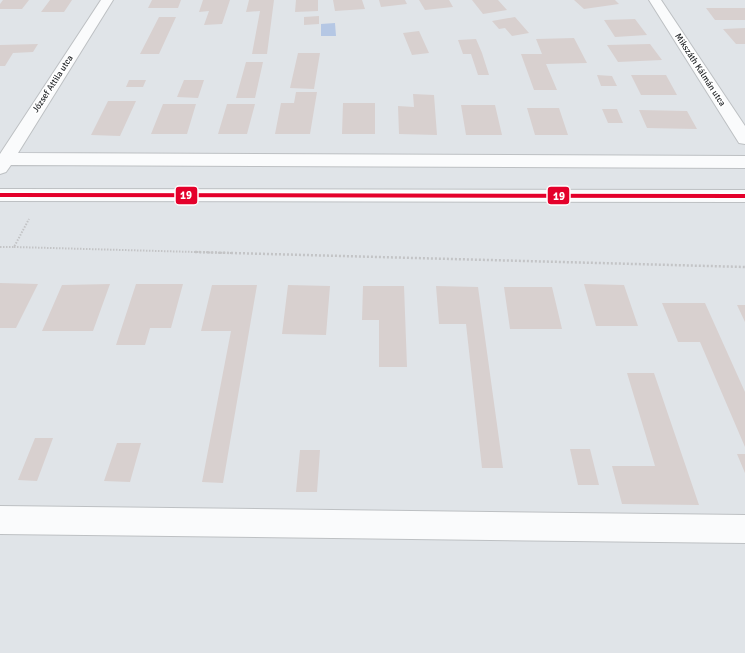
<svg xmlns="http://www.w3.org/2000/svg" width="745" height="653" viewBox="0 0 745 653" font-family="Signika,sans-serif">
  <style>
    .water { fill: #b5c7e4 }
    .building { fill: #d8d0cf }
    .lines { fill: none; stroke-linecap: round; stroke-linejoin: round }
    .minor-casing { stroke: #bdc0c3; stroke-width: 2 }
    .secondary-casing { stroke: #bdc0c3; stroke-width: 2 }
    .path-far1 { stroke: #c3c4c6; stroke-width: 2; stroke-dasharray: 1.5 1.5; stroke-linecap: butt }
    .path { stroke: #c3c4c6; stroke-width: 2.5; stroke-dasharray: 2 2; stroke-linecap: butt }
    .minor { fill: #fafbfc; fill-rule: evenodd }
    .secondary { fill: #fafbfc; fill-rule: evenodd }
    .bus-1-casing { stroke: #fff; stroke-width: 3 }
    .bus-1 { fill: #e4002b; fill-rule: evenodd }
    .labels { text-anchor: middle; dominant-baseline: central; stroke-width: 3.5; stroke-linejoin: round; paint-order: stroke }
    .far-street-label { font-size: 9px; fill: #24272a; stroke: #fff }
    .line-badge { stroke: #fff; stroke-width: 1.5 }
    .badge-label { font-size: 11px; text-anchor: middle; font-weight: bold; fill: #fff }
  </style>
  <rect width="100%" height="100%" fill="#e0e4e8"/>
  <!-- water -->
  <path class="water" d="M335 23 336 36H321V24Z"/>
  <!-- building -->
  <path class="building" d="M3 0H29L22 9H0V4Z
    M50 0H72L64 12H41Z
    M152 0H181L178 8H148Z
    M203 0H230L222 24 204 25 209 11 199 12Z
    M249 0H274L267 54H252L260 11 246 12Z
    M296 0H318V11L295 12Z
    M333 0H362L365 9 335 11Z
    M379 0H405L407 4 381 7Z
    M419 0H449L453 7 425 10Z
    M472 0H498L507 10 483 14Z
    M574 0H615L619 4 584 9Z
    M706 8H745V20H715Z
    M319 16V24L304 25V17Z
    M159 17H176L159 54H140Z
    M515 17 529 33 512 36 505 28 499 29 492 21Z
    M635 19 647 35 615 37 604 20Z
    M745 28V44H736L723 29Z
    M419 31 429 53 412 55 403 33Z
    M574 38 587 63 546 64 557 90H534L521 54H542L536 39Z
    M476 39 482 53 489 75H478L471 54H463L458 40Z
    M38 44 33 52 13 53 5 66H0V45Z
    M650 44 662 60 618 62 607 45Z
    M298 53H320L314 89 290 88Z
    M246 62H263L255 98H236Z
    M597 75 612 76 617 86H601Z
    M631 75H666L677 95H641Z
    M129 80H146L143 87H126Z
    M184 80H204L198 98 177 97Z
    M296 92H317L310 134H275L281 103H294Z
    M413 94 434 95 437 135 399 134 398 106 414 107Z
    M108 101H136L120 136 91 135Z
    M343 103H375V134H342Z
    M163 104H196L187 134H151Z
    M227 104H255L247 134H218Z
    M461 105H495L502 135H466Z
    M527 108H559L568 135H535Z
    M602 109H617L623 123H608Z
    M639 110 687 111 697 129 647 128Z
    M0 283 38 284 16 328H0Z
    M110 284 93 331H42L62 285Z
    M136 284H183L171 328H150L145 345H116Z
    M584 284 624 285 638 326H596Z
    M212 285H257L223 483 202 482 231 331H201Z
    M288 285 330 286 326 335 282 334Z
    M363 286H404L407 367H379V320H362Z
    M436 286 478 287 503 468H482L466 324H439Z
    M504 287H552L562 329H510Z
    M662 303H705L745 392V447L700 342H678Z
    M737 305H745V322Z
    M627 373H654L699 505 622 504 612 466H655Z
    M35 438H53L37 481 18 480Z
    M117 443H141L130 482 104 481Z
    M570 449H590L599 485H578Z
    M300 450H320L317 492H296Z
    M737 454H745V473Z"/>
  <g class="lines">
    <!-- minor casing -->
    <g class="minor-casing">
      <path id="minor" d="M101 0H113L18 153 745 156V168L11 165 6 172 0 174V154Z
        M649 0H661L745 126V144L739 143Z
        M0 506 745 515V543L0 534Z"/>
    </g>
    <!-- secondary casing -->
    <g class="secondary-casing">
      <path id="secondary" d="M0 189 745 190V202L0 201Z"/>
    </g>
    <!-- path-far1 -->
    <path class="path-far1" d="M0 247H14L29 219
      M14 247 231 253"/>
    <!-- path -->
    <path class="path" d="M195 252 745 267"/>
    <!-- minor -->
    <use href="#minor" class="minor"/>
    <!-- secondary -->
    <use href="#secondary" class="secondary"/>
    <!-- bus-1 casing -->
    <g class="bus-1-casing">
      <path id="bus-1" d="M0 193 745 194V198L0 197Z"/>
    </g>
    <!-- bus-1 -->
    <use href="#bus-1" class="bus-1"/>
  </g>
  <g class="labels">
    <!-- far-street labels -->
    <g class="far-street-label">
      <text transform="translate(700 70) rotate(57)">Mikszáth Kálmán utca</text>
      <text transform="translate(53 84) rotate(-57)">József Attila utca</text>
    </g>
  </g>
  <g class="line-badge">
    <rect x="175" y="186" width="23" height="19" rx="4" fill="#e4002b"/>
    <rect x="547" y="186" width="23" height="19" rx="4" fill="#e4002b"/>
  </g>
  <g class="badge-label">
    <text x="186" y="199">19</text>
    <text x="559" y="200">19</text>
  </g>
</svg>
